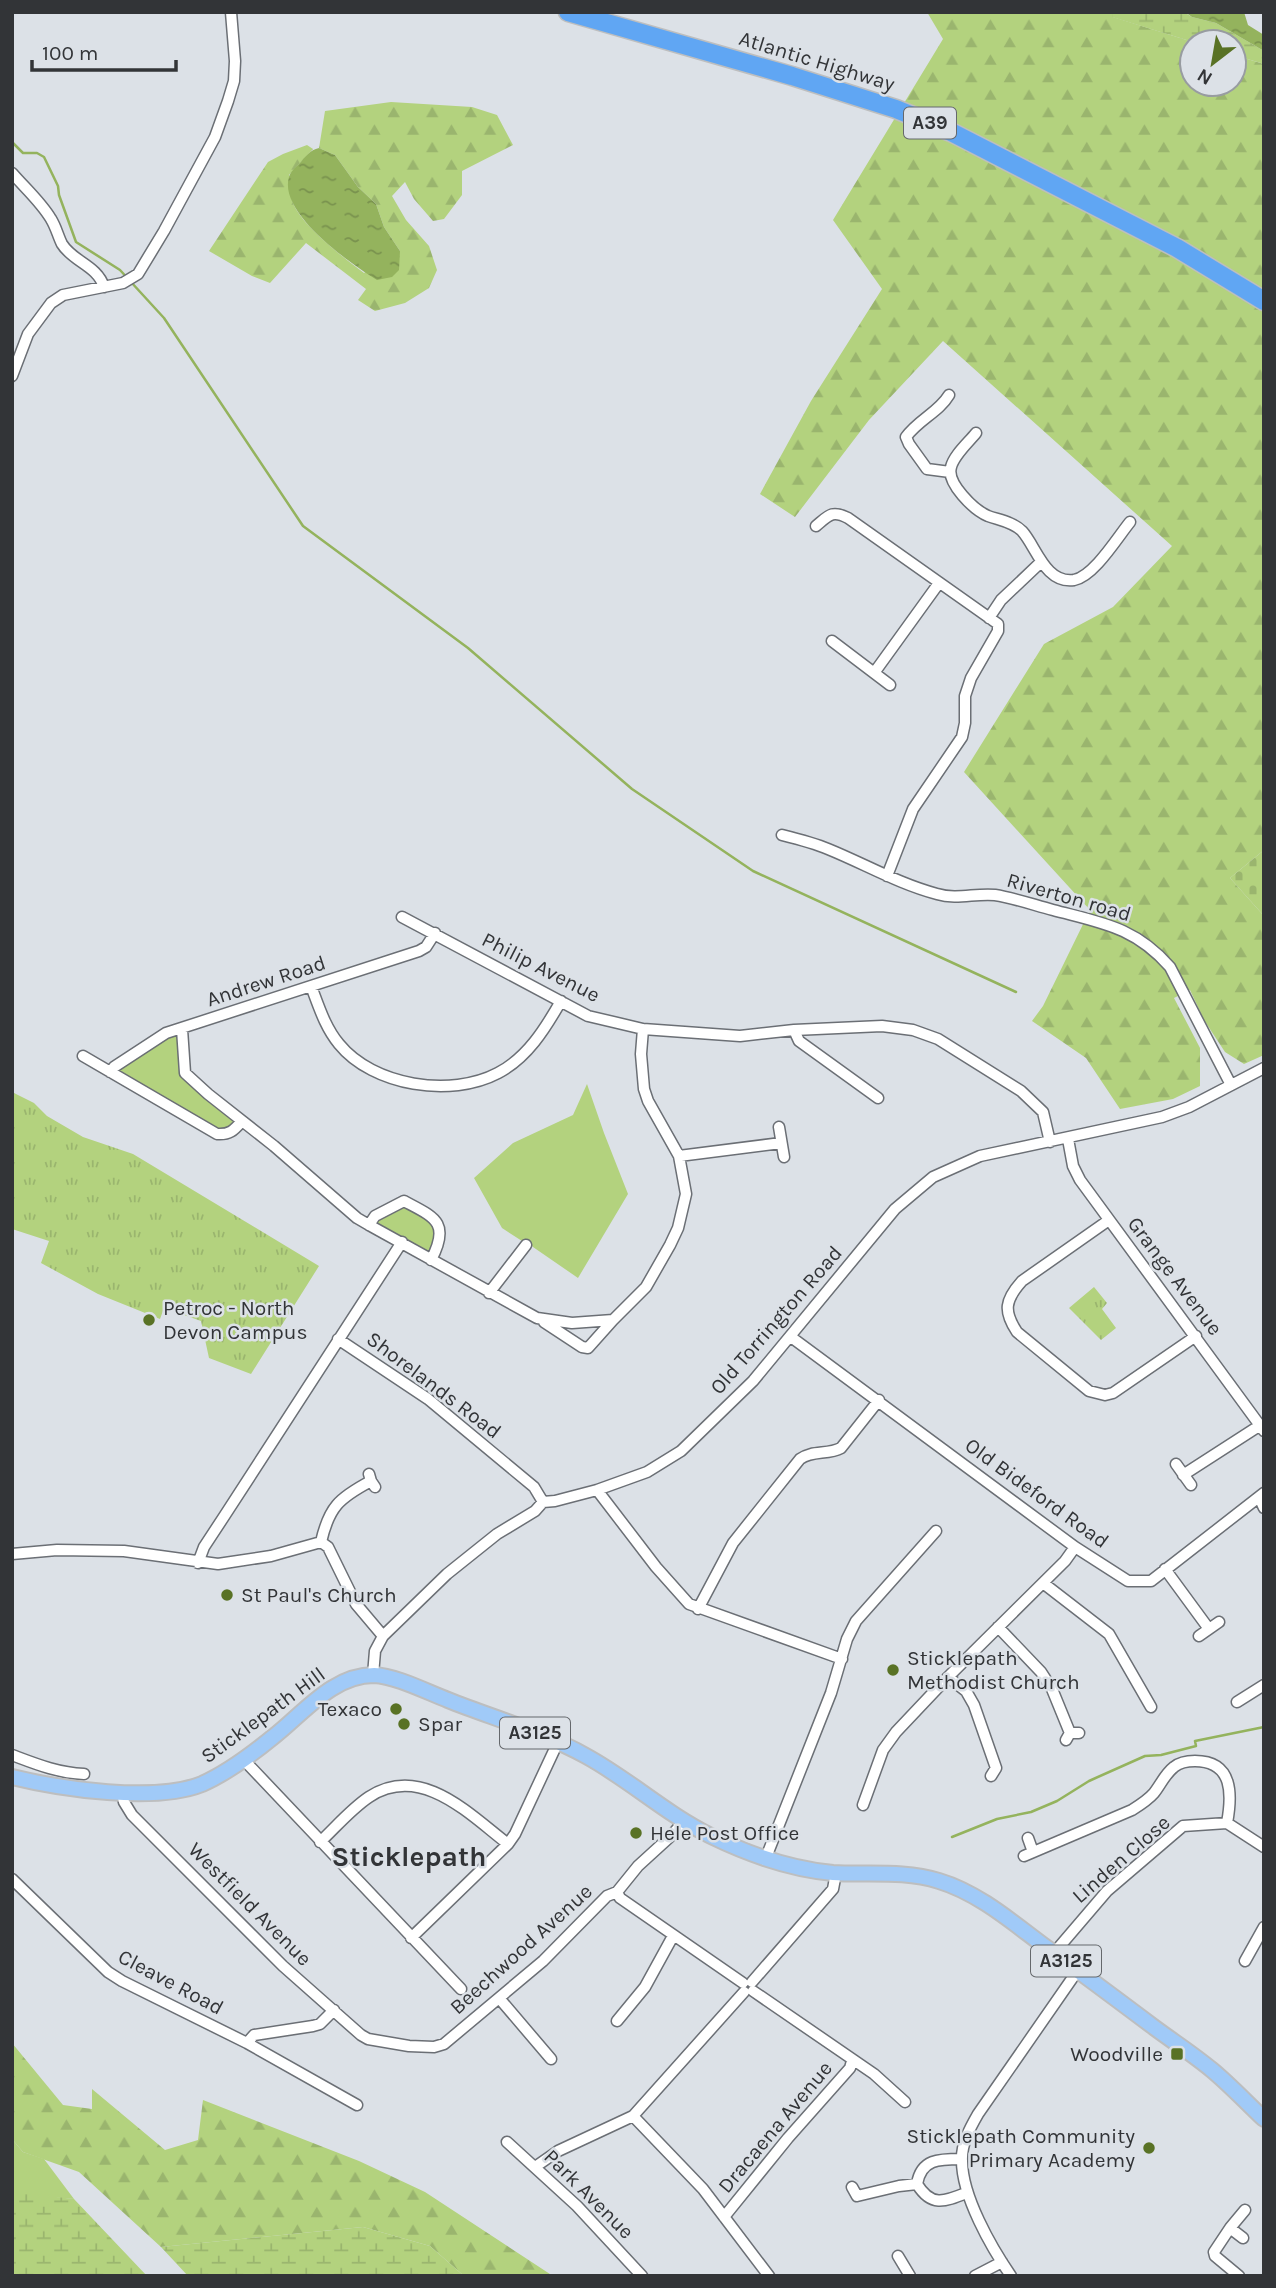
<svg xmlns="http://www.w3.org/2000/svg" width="1276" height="2288" viewBox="0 0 1276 2288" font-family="Karla,sans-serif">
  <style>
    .grass { fill: #b3d27e }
    .forest { fill: url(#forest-firs) }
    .wetland { fill: url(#wetland-marsh) }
    .cemetery { fill: url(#cemetery-stones) }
    .park { fill: url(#park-tufts) }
    .water { fill: url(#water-ripples) }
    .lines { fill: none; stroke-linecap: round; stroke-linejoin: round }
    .stream { stroke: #94b35d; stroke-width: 2.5 }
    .street-casing { stroke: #6b6f75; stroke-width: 13 }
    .primary-casing { stroke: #bdbebf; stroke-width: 18 }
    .highway-casing { stroke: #bdbebf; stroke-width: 21 }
    .street { stroke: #fff; stroke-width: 10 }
    .primary { stroke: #a0caf8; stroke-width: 14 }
    .highway { stroke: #60a6f3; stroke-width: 18 }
    .poi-dot { fill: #597225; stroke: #dce1e7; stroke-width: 2.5 }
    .labels { text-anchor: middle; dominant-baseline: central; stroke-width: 5; stroke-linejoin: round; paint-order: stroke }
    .shield { fill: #dce1e7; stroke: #65686c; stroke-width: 2 }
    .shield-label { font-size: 19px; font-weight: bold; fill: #323437 }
    .street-label { font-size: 21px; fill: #323437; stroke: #dce1e7 }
    .poi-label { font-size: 21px; fill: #323437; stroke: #dce1e7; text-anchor: start }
    .district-label { font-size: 28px; font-weight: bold; fill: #323437; stroke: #dce1e7 }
  </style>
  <defs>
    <pattern id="forest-firs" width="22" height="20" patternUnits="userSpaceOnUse" patternTransform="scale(1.75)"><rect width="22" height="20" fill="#b3d27e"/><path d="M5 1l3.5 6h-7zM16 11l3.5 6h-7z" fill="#9ab56e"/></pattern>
    <pattern id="wetland-marsh" width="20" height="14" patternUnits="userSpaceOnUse" patternTransform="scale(1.75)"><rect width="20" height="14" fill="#b3d27e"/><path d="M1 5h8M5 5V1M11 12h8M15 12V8" fill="none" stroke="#9ab56e"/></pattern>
    <pattern id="cemetery-stones" width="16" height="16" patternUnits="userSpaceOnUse" patternTransform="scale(1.75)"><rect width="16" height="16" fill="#b3d27e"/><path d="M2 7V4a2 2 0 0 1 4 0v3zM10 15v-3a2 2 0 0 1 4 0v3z" fill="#9ab56e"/></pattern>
    <pattern id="park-tufts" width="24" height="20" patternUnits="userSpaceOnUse" patternTransform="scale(1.75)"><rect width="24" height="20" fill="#b3d27e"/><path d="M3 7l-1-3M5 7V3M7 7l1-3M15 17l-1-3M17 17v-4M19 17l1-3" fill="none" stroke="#9ab56e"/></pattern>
    <pattern id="water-ripples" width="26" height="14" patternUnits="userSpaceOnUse" patternTransform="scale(1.75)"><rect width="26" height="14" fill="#94b35d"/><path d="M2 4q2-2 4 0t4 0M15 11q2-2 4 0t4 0" fill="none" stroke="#79924e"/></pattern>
  </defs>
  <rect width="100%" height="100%" fill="#dce1e7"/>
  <!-- grass -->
  <path class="grass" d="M178 1035 181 1072 236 1122 229 1129 220 1131 117 1071 169 1036Z
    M587 1084 604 1133 628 1194 578 1278 533 1247 526 1239 522 1241 502 1228 474 1178 513 1143 573 1115Z
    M403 1204C429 1219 443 1223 430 1256L375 1224 377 1218Z
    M12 2139 23 2152 44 2159 74 2199 12 2194Z"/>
  <!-- forest -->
  <path class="forest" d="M927 12H1112L1113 17 1193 42 1192 84H1234V55L1264 64V850L1230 878 1264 916V1055L1244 1064 1225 1052 1204 1020 1190 990 1174 998 1200 1048V1086L1173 1099 1120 1109 1086 1058 1032 1021 1043 1006 1090 910 964 772 1044 644 1113 607 1172 546 943 341 869 420 795 517 760 494 811 401 882 289 833 220 943 39Z
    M391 102 472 107 497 115 513 145 462 171V195L444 219 433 221 414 199 405 182 392 196 406 220 429 246 437 270 429 288 405 303 375 311 358 300 366 289 306 243 270 283 252 276 209 251 268 162 283 154 307 145 313 149 289 175C290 183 290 195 293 203 302 226 344 258 364 273L400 251 384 227 376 204 358 187 335 155 319 148 325 111Z
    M12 2043 63 2105 92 2109V2089L165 2150 198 2140 203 2100 359 2161 425 2192 553 2276H464L430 2246 363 2227 161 2247 79 2172 23 2152 12 2139Z"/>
  <!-- wetland -->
  <path class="wetland" d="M1112 12H1184L1192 17 1216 23 1264 51V64L1234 55V42H1193L1112 17Z
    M12 2192 74 2199 147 2276H12Z
    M363 2227 430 2246 464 2276H188L161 2247Z"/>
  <!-- cemetery -->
  <path class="cemetery" d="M1264 850V916L1230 878Z"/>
  <!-- park -->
  <path class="park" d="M12 1092 34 1103 47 1116 83 1137 133 1154 319 1266 251 1374 209 1358 201 1321 164 1308 160 1319 98 1294 41 1263 49 1241 12 1229Z
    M1094 1287 1107 1303 1102 1309 1116 1328 1101 1340 1069 1308Z"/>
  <!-- water -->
  <path class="water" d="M1185 12H1244L1248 25 1264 35V51L1216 23 1192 17Z
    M319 148 335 155 358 187 376 204 384 227 400 251 399 270 392 277 377 280C351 264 278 213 289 177 290 172 295 168 299 164 305 157 310 150 319 148Z"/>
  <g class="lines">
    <!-- stream -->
    <path class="stream" d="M12 142 23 153H37L44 157 58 186 59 195 76 242 120 270 164 318 303 526 468 648 632 789 753 871 1016 992
      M952 1837 997 1819 1031 1812 1057 1801 1089 1781 1145 1756 1161 1755 1196 1746 1195 1741 1264 1727"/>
    <!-- street casing -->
    <g class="street-casing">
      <path id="street" d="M12 173C25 188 41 202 51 219 56 227 58 236 62 244 73 262 97 265 104 287
        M12 376 28 334 51 303 63 295 123 283 138 274 164 231 215 137 228 101 234 81 235 61 231 12
        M949 395C939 412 918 420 906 437L909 444 927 469 950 472
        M976 433C968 443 954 455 951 467 946 483 974 510 988 516 999 520 1013 522 1022 531 1036 546 1045 584 1074 580 1094 576 1117 538 1130 522
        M816 526C829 515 832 510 848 518L998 624V631L971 678 965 696V723L962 737 913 809 887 876
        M989 618 1001 600 1040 563
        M832 641 890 685
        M874 673 939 583
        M782 835C798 839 814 843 828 849 865 864 899 884 937 894 957 900 975 893 995 895 1014 898 1034 905 1053 910 1102 923 1135 927 1170 967L1231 1085
        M402 917 588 1016 643 1029 740 1036 794 1030 882 1026 913 1030 938 1039 1021 1091 1043 1112 1050 1142
        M311 986C319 1007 325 1027 339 1044 373 1086 451 1098 498 1073 527 1058 545 1029 561 1001
        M182 1029 185 1073 208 1094 274 1146 357 1218 369 1225 537 1318 572 1323 613 1320
        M794 1030 799 1041 878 1098
        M83 1056 217 1134C230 1135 234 1130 242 1121
        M110 1072 114 1067 166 1033 419 951 426 947 435 933
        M779 1127 784 1157
        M1068 1139 1073 1166 1080 1180 1264 1431
        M679 1156 781 1143
        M1109 1220 1022 1281C1005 1300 1003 1311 1017 1332L1089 1391 1105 1395 1113 1393 1196 1336
        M369 1225 375 1216 404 1201C434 1217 451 1222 431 1260
        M489 1293 526 1245
        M544 1322 582 1347 588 1348 613 1320 646 1287 670 1245 678 1228 686 1194 679 1156 648 1101 644 1089 641 1054 643 1029
        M791 1337 1075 1547 1128 1581H1151L1264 1493
        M338 1339 428 1399 534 1487 543 1502
        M1176 1464 1191 1485
        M369 1474 371 1481 375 1487
        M1183 1475 1259 1426
        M597 1490 656 1567 689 1604 842 1659
        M1259 1497 1264 1508
        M321 1542C329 1507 339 1498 371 1481
        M12 1554 57 1550 124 1551 218 1564 271 1556 321 1542 328 1547 356 1604 383 1636
        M198 1563 204 1547 225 1515 402 1242
        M1165 1569 1209 1629
        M1043 1583 1109 1634 1151 1707
        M698 1609 733 1543 800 1459C812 1450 828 1455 841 1448L879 1400
        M998 1627 1041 1672 1052 1689 1070 1733
        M1199 1636 1219 1622
        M373 1675 375 1651 383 1636 447 1574 497 1534 535 1511 543 1502 555 1501 597 1490 647 1472 681 1451 753 1381 895 1209 933 1177 980 1156 1162 1117 1189 1107 1264 1068
        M948 1677 966 1691 974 1705 996 1768 991 1776
        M1237 1702 1264 1685
        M1066 1740 1070 1733H1079
        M12 1755C36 1764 58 1773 84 1774
        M243 1759 461 1989
        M122 1793 124 1802 132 1815 283 1966 361 2035 368 2039 409 2046 434 2047 444 2044 543 1961 607 1896 617 1892 638 1866 672 1835 683 1822
        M863 1805 883 1750 896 1732 948 1677 1065 1561 1075 1547
        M1028 1838 1033 1852
        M320 1842C336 1827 351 1809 369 1797 421 1763 469 1814 508 1844
        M1024 1856 1132 1810C1140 1805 1148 1800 1154 1793 1161 1784 1165 1774 1174 1767 1180 1762 1188 1761 1195 1761 1234 1761 1232 1796 1227 1823
        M765 1860 831 1693 847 1639 856 1621 936 1531
        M12 1879 108 1972 122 1981 247 2043 254 2035 313 2026 320 2024 334 2010
        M617 1892 620 1898 743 1983
        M411 1938 508 1844 515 1834 558 1742
        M1054 1953 1107 1891 1183 1826 1227 1823 1264 1847
        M1245 1961 1264 1927
        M752 1982 833 1889 836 1873
        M753 1991 874 2074 905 2102
        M499 1998 551 2059
        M617 2021 645 1987 673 1936
        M247 2043 357 2105
        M633 2116 703 2189 769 2276
        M507 2142 577 2206 642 2276
        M961 2159C939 2159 921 2159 917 2184 931 2207 944 2202 966 2193
        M535 2167 558 2151 633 2116 744 1992
        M852 2187 857 2196 899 2186 917 2184
        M724 2217 788 2138 850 2068 852 2061
        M1230 2228 1245 2210
        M898 2256 910 2276
        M975 2276 1002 2262
        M1011 2276C991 2247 962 2196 962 2161 961 2144 970 2128 978 2114L1078 1970
        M1239 2276 1215 2256 1214 2252 1230 2228 1243 2238"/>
    </g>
    <!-- primary casing -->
    <g class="primary-casing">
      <path id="primary" d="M12 1777C61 1789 155 1803 202 1784 227 1773 251 1755 273 1737 303 1714 332 1675 374 1675 396 1676 427 1692 448 1700 493 1718 543 1732 586 1756 630 1780 666 1814 711 1836 750 1855 789 1869 833 1873 868 1875 904 1870 939 1881 979 1893 1013 1923 1047 1948 1083 1974 1119 2001 1155 2028 1174 2042 1194 2055 1212 2070 1230 2085 1247 2103 1264 2119"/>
    </g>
    <!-- highway casing -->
    <g class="highway-casing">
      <path id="highway" d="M568 12 792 76 896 109 951 132 1177 248 1264 301"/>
    </g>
    <!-- street -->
    <use href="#street" class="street"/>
    <!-- primary -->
    <use href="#primary" class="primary"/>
    <!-- highway -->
    <use href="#highway" class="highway"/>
  </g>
  <!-- markers -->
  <g class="poi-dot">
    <circle cx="149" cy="1320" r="7"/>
    <circle cx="227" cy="1595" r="7"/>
    <circle cx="893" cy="1670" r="7"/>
    <circle cx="396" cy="1709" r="7"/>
    <circle cx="404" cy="1724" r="7"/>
    <circle cx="636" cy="1833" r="7"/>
    <rect x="1170" y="2047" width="14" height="14" rx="3.5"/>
    <circle cx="1149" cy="2148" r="7"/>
  </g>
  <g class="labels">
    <!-- shield labels -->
    <g class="shield">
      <rect x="904" y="107.5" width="52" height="31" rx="5"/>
      <rect x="500" y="1717.5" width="70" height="31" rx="5"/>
      <rect x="1031" y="1945.5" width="70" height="31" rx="5"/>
    </g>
    <g class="shield-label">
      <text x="930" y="123">A39</text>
      <text x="535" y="1733">A3125</text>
      <text x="1066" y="1961">A3125</text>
    </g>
    <!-- street labels -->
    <g class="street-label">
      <text transform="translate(817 61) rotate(17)">Atlantic Highway</text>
      <text transform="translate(1069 897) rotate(16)">Riverton road</text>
      <text transform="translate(541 967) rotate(27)">Philip Avenue</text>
      <text transform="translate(266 981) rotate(-18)">Andrew Road</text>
      <text transform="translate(1175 1276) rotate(53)">Grange Avenue</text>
      <text transform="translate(776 1320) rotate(-49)">Old Torrington Road</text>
      <text transform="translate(434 1385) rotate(37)">Shorelands Road</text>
      <text transform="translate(1037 1493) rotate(36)">Old Bideford Road</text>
      <text transform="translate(263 1715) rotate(-36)">Sticklepath Hill</text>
      <text transform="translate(1121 1859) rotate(-41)">Linden Close</text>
      <text transform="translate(250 1904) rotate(45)">Westfield Avenue</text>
      <text transform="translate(521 1949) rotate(-42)">Beechwood Avenue</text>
      <text transform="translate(171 1982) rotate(28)">Cleave Road</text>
      <text transform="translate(775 2127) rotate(-50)">Dracaena Avenue</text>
      <text transform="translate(589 2194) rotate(45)">Park Avenue</text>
    </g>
    <!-- poi labels -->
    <g class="poi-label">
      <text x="163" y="1308">Petroc - North<tspan x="163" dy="24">Devon Campus</tspan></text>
      <text x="241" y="1595">St Paul's Church</text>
      <text x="907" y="1658">Sticklepath<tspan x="907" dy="24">Methodist Church</tspan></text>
      <text x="382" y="1709" text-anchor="end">Texaco</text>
      <text x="418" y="1724">Spar</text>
      <text x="650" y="1833">Hele Post Office</text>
      <text x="1163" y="2054" text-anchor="end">Woodville</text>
      <text x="1135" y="2136" text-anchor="end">Sticklepath Community<tspan x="1135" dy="24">Primary Academy</tspan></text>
    </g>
    <!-- district labels -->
    <g class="district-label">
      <text x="409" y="1856">Sticklepath</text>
    </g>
  </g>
  <!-- border -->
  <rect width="1276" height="2288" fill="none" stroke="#323437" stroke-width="28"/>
  <!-- north arrow -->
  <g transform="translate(1213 63) rotate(211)"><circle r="33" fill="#dce1e7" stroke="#989ca1" stroke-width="2"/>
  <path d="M0-5L12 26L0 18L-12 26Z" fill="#597225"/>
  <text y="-10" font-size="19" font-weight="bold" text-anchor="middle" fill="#323437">N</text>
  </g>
  <!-- scale -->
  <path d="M32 60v10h144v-10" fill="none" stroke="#323437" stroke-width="3.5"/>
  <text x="42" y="60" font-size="21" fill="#323437" stroke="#dce1e7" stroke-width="5" paint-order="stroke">100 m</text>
</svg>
